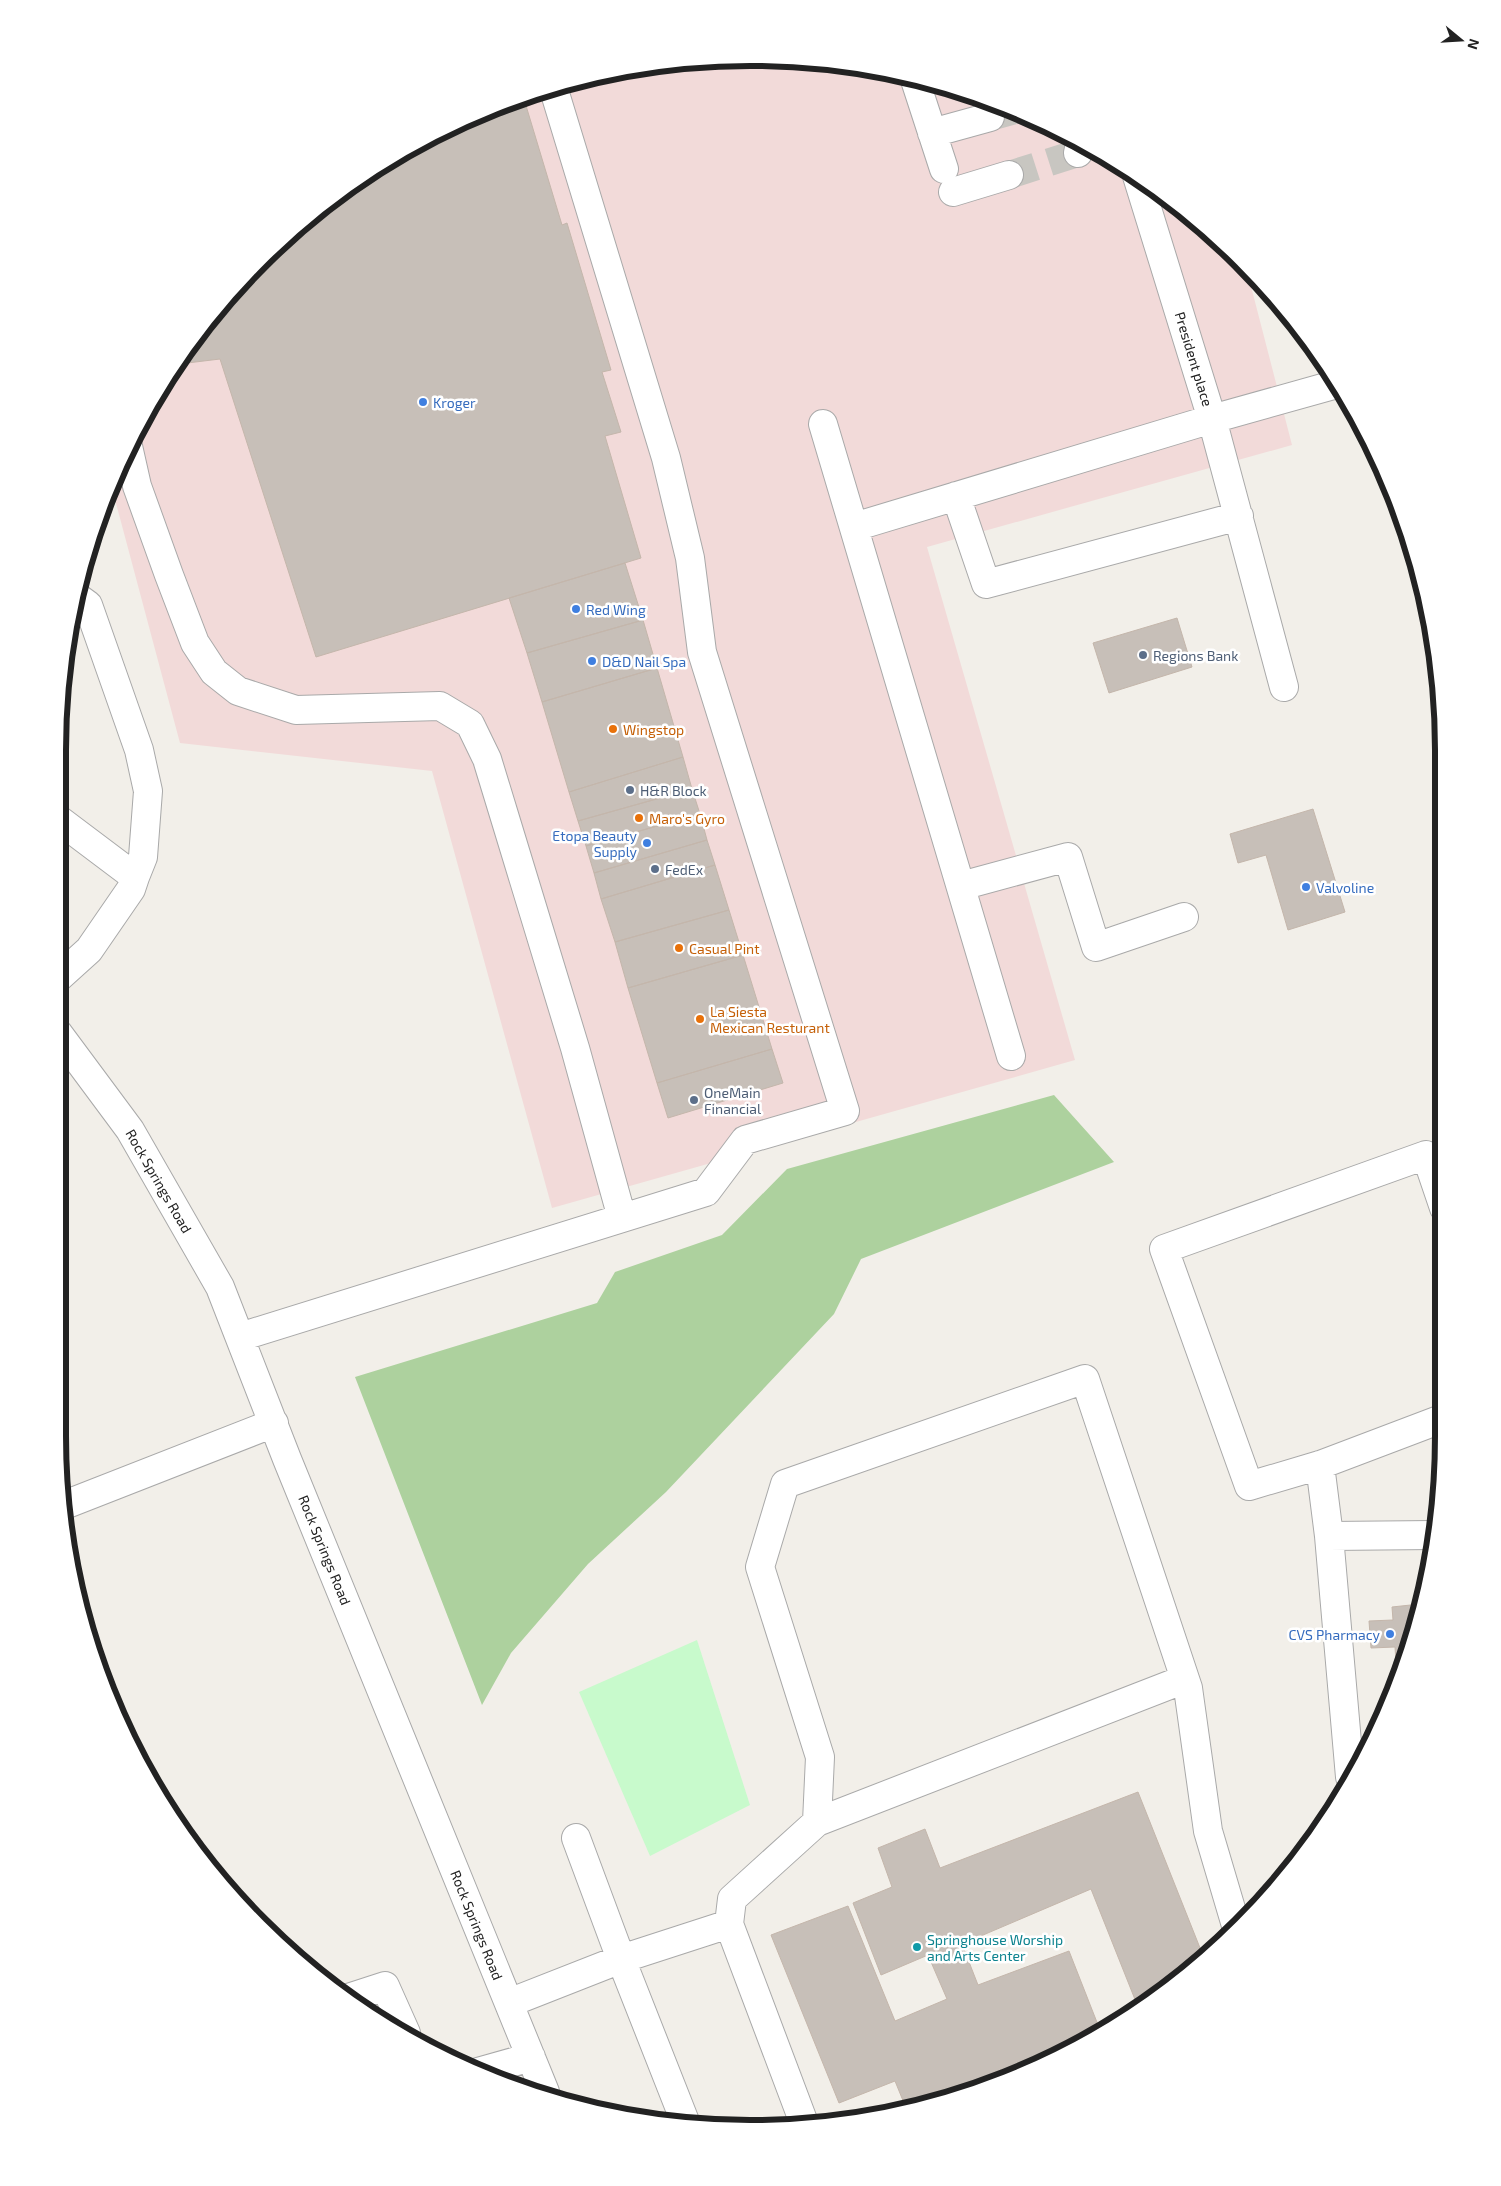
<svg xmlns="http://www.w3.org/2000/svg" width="1501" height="2186" viewBox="0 0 1501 2186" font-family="'Exo 2',sans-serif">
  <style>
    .commercial { fill: #f2dad9 }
    .forest { fill: #add19e }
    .park { fill: #c8facc }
    .building { fill: #c7bfb8; stroke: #c4b6ab }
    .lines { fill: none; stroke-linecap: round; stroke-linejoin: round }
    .minor-tunnel { stroke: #c8c6c1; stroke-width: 28; stroke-dasharray: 28 14; stroke-linecap: butt }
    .minor-casing { stroke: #a9a9a9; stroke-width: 30 }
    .minor { stroke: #fff; stroke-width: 28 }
    .shop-dot { fill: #3f7fe0; stroke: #fff; stroke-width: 2 }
    .service-dot { fill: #5c6f8a; stroke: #fff; stroke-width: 2 }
    .food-dot { fill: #e8710a; stroke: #fff; stroke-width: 2 }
    .culture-dot { fill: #0f9aa8; stroke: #fff; stroke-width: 2 }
    .labels { text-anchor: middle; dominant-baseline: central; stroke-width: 5; stroke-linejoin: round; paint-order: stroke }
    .street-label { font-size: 14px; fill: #222; stroke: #fff }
    .shop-label { font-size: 14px; fill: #366cbe; stroke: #fff; text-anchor: start }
    .service-label { font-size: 14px; fill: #4e5e75; stroke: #fff; text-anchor: start }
    .food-label { font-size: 14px; fill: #c56008; stroke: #fff; text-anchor: start }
    .culture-label { font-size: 14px; fill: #0d838f; stroke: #fff; text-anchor: start }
    .rim { fill: none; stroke: #222; stroke-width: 6 }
  </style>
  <rect width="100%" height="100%" fill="#f2efe9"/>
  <!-- commercial -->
  <path class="commercial" d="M751 58 886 71 1016 110 1136 174 1241 261 1246 267 1292 445 927 547 1075 1060 552 1208 432 771 180 743 113 492 129 444 201 329 261 260 366 174 486 110 616 71Z"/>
  <!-- forest -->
  <path class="forest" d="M1054 1095 1114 1162 861 1259 834 1314 666 1492 588 1564 511 1653 482 1705 355 1377 597 1303 615 1272 722 1235 787 1169Z"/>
  <!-- park -->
  <path class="park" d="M697 1640 750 1805 650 1856 579 1692Z"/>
  <!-- building -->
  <path class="building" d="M524 99 562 225 567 223 611 370 602 372 621 432 605 436 641 558 316 657 220 359 179 364 201 329 261 260 366 174 486 110Z
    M625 563 643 620 527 653 509 598Z
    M1177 618 1192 667 1109 693 1093 643Z
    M643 620 657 668 542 702 527 653Z
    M657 668 683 757 569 792 542 702Z
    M683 757 692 789 578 821 569 792Z
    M692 789 700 814 586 846 578 821Z
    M1313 809 1345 912 1288 930 1266 855 1238 863 1230 834Z
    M700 814 707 840 594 873 586 846Z
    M707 840 715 865 601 899 594 873Z
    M715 865 729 910 615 942 601 899Z
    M729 910 743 955 628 988 615 942Z
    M743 955 772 1049 657 1083 628 988Z
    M772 1049 783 1083 668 1118 657 1083Z
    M1420 1604 1397 1679 1395 1647 1371 1648 1369 1621 1393 1620 1392 1607Z
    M1138 1792 1204 1958 1172 1985 1138 2007 1091 1889 962 1944 978 1985 1069 1951 1100 2030 1057 2057 906 2108 895 2081 839 2103 771 1935 848 1906 895 2021 947 1999 928 1955 881 1975 853 1903 892 1887 878 1848 925 1829 940 1868Z"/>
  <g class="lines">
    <!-- minor-tunnel -->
    <path class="minor-tunnel" d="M990 117 1015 110
      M1009 175 1078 153"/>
    <!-- minor casing -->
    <g class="minor-casing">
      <path id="minor" d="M915 80 944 169
        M932 133 990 117
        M1078 153 1080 144
        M1137 176 1212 419 1337 384
        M953 192 1009 175
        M823 424 1011 1056
        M128 446 137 486 169 575 195 643 214 672 238 691 296 710 440 706 470 724 487 759 505 818 575 1048 622 1218
        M956 496 986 584 1239 516
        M854 527 1212 419 1284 687
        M77 597 88 605 139 750 148 791 143 857 135 877
        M58 819 135 877 131 889 89 950 58 978
        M961 886 1068 857 1096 947 1184 917
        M58 1033 130 1130 220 1287 287 1459 545 2092
        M1444 1208 1426 1155 1164 1249 1249 1486 1320 1465 1444 1418
        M240 1337 706 1192 745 1140 845 1111 702 652 690 558 666 458 554 90
        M1320 1465 1329 1536
        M67 1504 274 1423
        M1350 1777 1329 1536 1434 1535
        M817 1822 1185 1679
        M348 1998 385 1986 406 2033
        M509 2003 621 1959 576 1838
        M478 2072 531 2057
        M804 2123 729 1924 732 1899 817 1822 820 1757 760 1567 785 1484 1085 1379 1188 1688 1208 1831 1237 1929
        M686 2124 621 1959 729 1924"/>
    </g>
    <!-- minor -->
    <use href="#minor" class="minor"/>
  </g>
  <!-- markers -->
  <g class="shop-dot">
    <circle cx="423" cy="402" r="5"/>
    <circle cx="576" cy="609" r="5"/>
    <circle cx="592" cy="661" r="5"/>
    <circle cx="647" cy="843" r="5"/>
    <circle cx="1306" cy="887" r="5"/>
    <circle cx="1390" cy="1634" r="5"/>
  </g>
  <g class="service-dot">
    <circle cx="1143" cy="655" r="5"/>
    <circle cx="630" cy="790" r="5"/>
    <circle cx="655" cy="869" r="5"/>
    <circle cx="694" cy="1100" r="5"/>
  </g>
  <g class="food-dot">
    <circle cx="613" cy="729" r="5"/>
    <circle cx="639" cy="818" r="5"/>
    <circle cx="679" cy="948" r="5"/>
    <circle cx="700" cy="1019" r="5"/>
  </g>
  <circle class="culture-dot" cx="917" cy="1947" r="5"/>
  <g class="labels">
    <!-- street labels -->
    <g class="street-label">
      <text transform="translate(1194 359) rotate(73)">President place</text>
      <text transform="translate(159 1181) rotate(60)">Rock Springs Road</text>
      <text transform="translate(325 1550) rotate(68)">Rock Springs Road</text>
      <text transform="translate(477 1925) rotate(68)">Rock Springs Road</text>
    </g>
    <!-- shop labels -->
    <g class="shop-label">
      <text x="433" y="402">Kroger</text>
      <text x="586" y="609">Red Wing</text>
      <text x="602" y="661">D&amp;D Nail Spa</text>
      <text x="637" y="835" text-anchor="end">Etopa Beauty<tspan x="637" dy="16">Supply</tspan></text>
      <text x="1316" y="887">Valvoline</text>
      <text x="1380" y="1634" text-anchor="end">CVS Pharmacy</text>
    </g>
    <!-- service labels -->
    <g class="service-label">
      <text x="1153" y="655">Regions Bank</text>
      <text x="640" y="790">H&amp;R Block</text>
      <text x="665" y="869">FedEx</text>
      <text x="704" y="1092">OneMain<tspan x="704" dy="16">Financial</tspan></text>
    </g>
    <!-- food labels -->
    <g class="food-label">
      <text x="623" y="729">Wingstop</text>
      <text x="649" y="818">Maro's Gyro</text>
      <text x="689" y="948">Casual Pint</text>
      <text x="710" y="1011">La Siesta<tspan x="710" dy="16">Mexican Resturant</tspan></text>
    </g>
    <!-- culture labels -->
    <g class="culture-label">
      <text x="927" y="1939">Springhouse Worship<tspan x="927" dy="16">and Arts Center</tspan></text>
    </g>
  </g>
  <!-- crop -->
  <path d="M0 0H1501V2186H0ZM750 66H751A684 684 0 0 1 1435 750V1436A684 684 0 0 1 751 2120H750A684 684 0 0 1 66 1436V750A684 684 0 0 1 750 66Z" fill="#fff" fill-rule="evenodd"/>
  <path class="rim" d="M750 66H751A684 684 0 0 1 1435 750V1436A684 684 0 0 1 751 2120H750A684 684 0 0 1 66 1436V750A684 684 0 0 1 750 66Z"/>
  <!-- north arrow -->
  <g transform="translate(1461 40) rotate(108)" stroke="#ffffff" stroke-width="4" paint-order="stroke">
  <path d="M0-4L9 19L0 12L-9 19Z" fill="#222222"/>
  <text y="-8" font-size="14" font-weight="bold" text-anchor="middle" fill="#222222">N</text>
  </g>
</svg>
